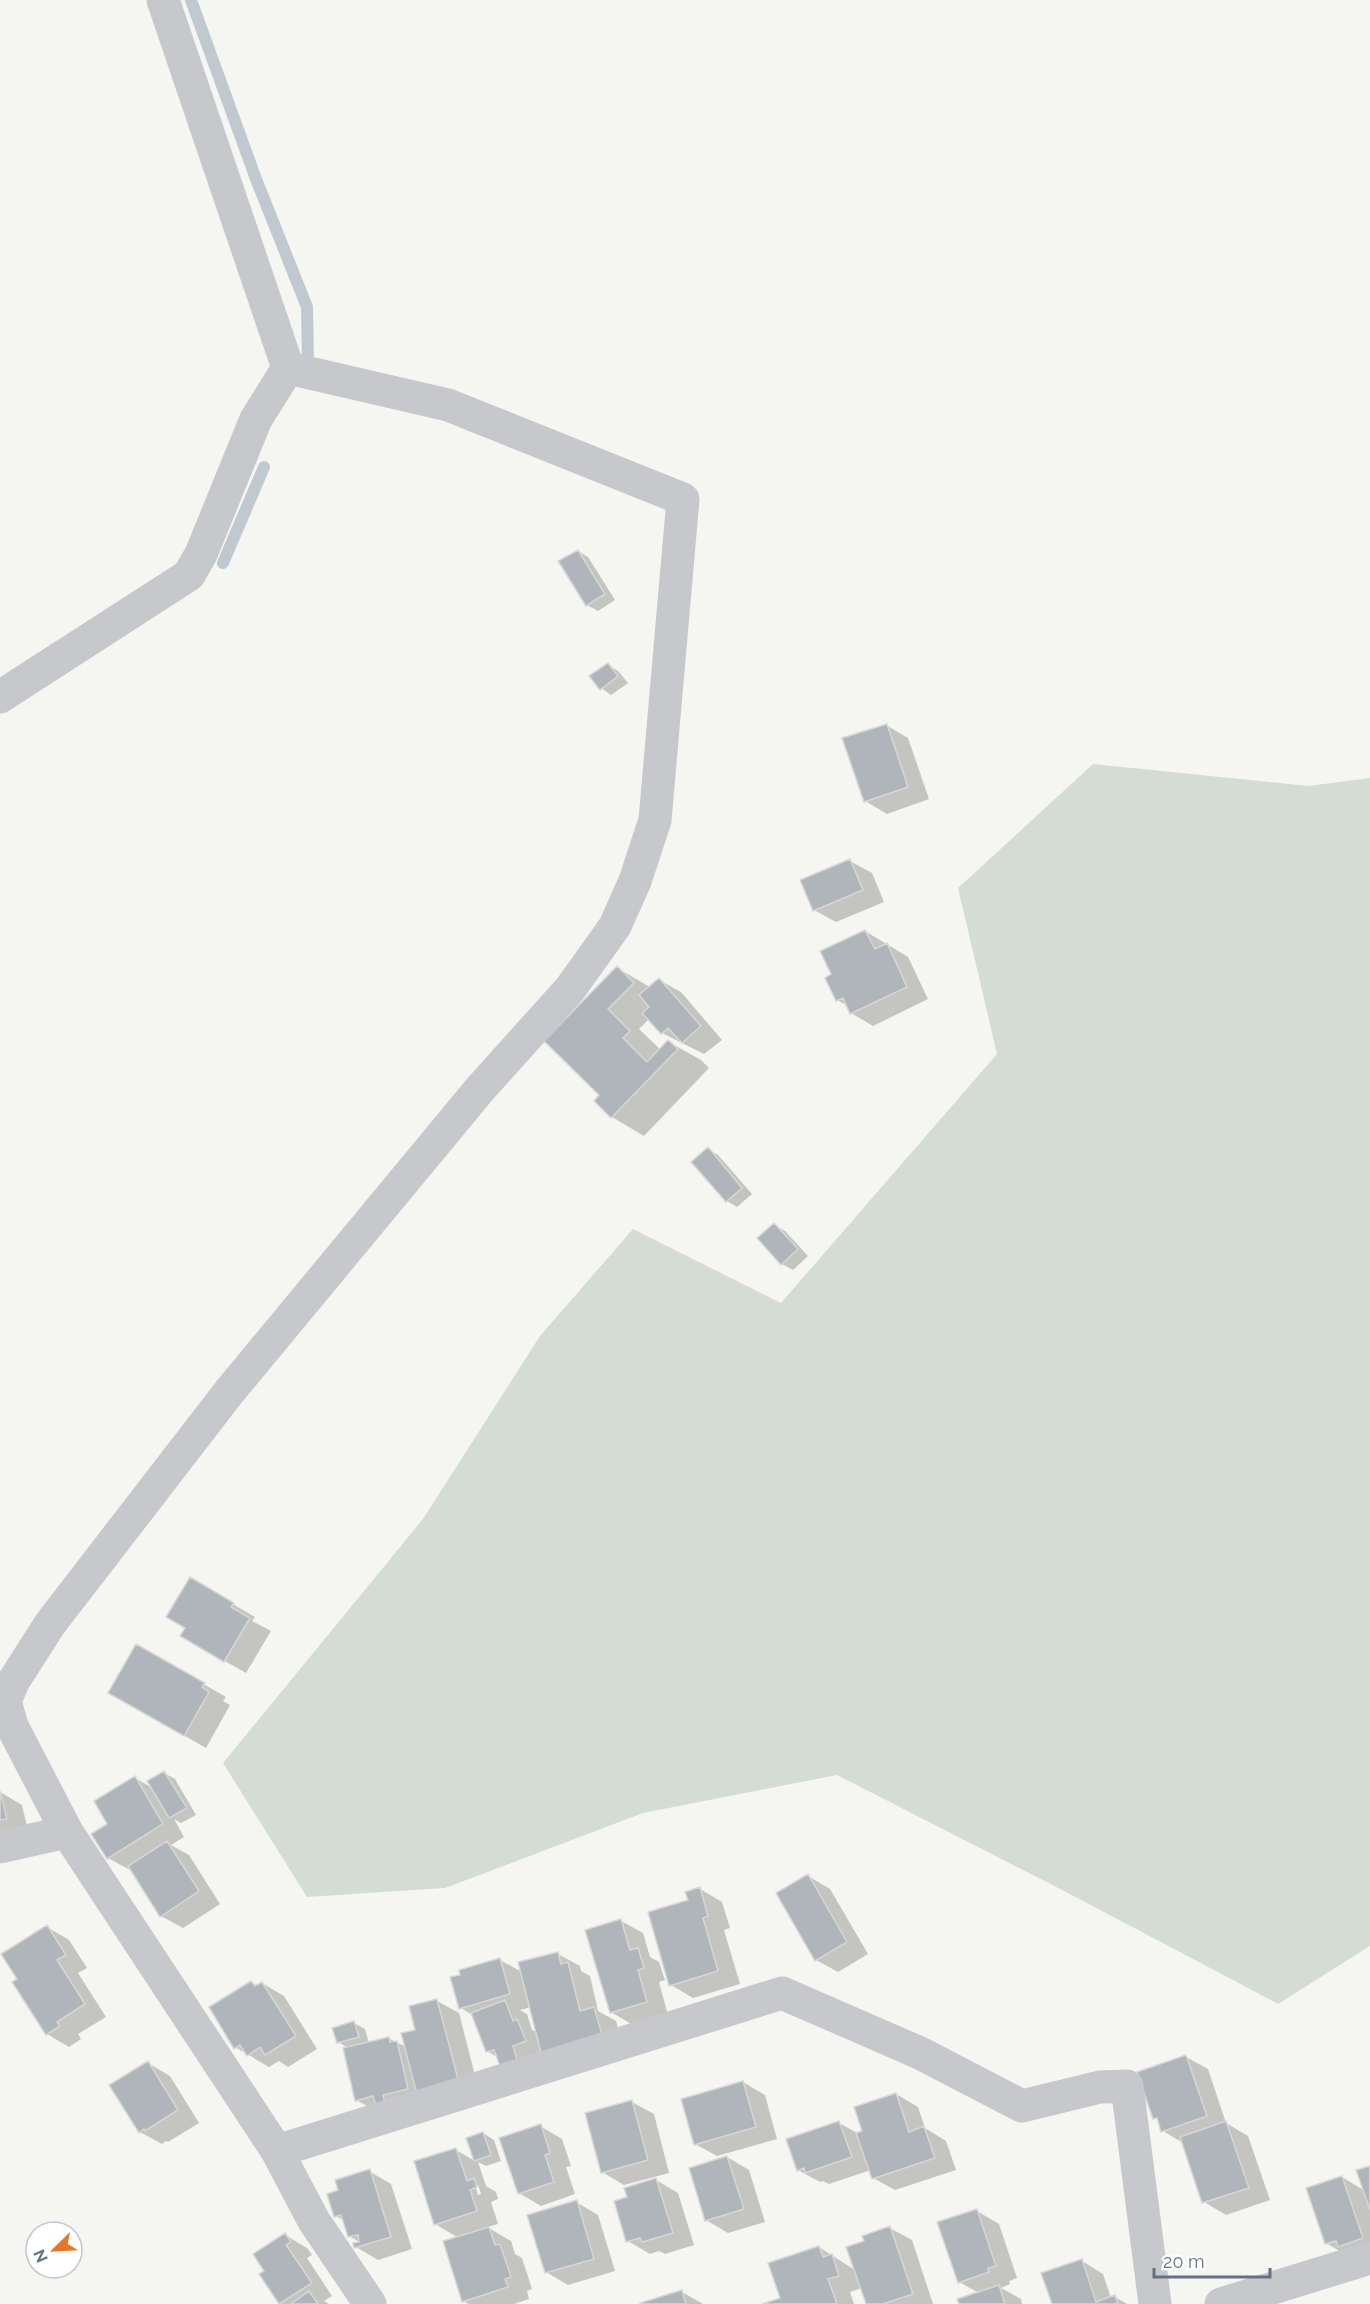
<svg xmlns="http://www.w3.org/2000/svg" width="1370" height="2304" viewBox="0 0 1370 2304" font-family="Raleway,sans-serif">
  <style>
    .green { fill: #d5ddd3 }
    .shadow { fill: #0003; fill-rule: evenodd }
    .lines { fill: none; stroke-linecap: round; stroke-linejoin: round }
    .stream { stroke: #c1c9d0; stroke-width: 12 }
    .building { fill: #b0b5bc; stroke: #d7d7d5; stroke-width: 1.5 }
    .minor { stroke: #c6c8cc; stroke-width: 33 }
  </style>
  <rect width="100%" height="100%" fill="#f5f6f2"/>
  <!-- green -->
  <path class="green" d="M1093 764 1308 786 1370 778V1946L1278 2004 1068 1893 837 1775 643 1813 445 1888 307 1897 223 1763 423 1519 540 1336 633 1229 781 1303 997 1054 958 888Z"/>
  <!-- shadow -->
  <path class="shadow" d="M578 551 588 557 615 600 598 611 587 605Z
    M608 665 618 671 628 683 611 695 601 688Z
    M886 725 908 738 929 799 887 814 865 801Z
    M850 861 872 873 884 902 836 922 814 910Z
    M865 931 908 957 928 999 873 1026 851 1013 848 1006 837 1000 833 975Z
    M617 968 650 987 659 980 681 992 722 1040 704 1054 662 1033 649 1019 639 1029 661 1050 669 1042 701 1060 709 1068 644 1136 612 1117 596 1101 601 1095 546 1041Z
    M708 1149 718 1155 752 1194 737 1207 727 1201Z
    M774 1225 785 1231 808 1256 793 1270 782 1264Z
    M190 1579 255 1617 252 1621 271 1631 246 1673 225 1661 187 1628Z
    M137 1646 226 1697 223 1701 230 1705 206 1748 110 1693Z
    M164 1773 175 1779 196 1815 181 1823 174 1819 184 1837 171 1845 189 1855 220 1904 183 1928 161 1916 132 1869 130 1870 108 1858 109 1824 135 1778 154 1789Z
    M0 1792 22 1805 28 1831 0 1838Z
    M808 1876 830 1889 868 1954 838 1972 816 1960Z
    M700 1889 722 1902 730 1928 724 1930 740 1984 693 1998 671 1985 689 1901Z
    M621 1921 643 1933 650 1957 659 1962 665 1980 659 1982 668 2015 633 2025 611 2012Z
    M47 1927 69 1940 87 1968 78 1973 106 2017 78 2034 81 2039 69 2047 47 2034 19 1980Z
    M558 1954 580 1966 581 1971 590 1976 598 2011 616 2021 626 2058 538 2072 499 2058 487 2051 474 2016 461 2008 500 1960 522 1972ZM531 2007 537 2032 532 2030 527 2014 520 2010Z
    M251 1982 258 1986 262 1983 284 1996 317 2049 288 2067 279 2061 269 2067 235 2047Z
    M437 2001 459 2013 480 2095 378 2112 356 2100 348 2048 338 2042 354 2023 365 2029 369 2043 388 2038 406 2047Z
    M1186 2057 1208 2069 1226 2123 1248 2136 1270 2200 1226 2215 1204 2202 1183 2143 1163 2131 1159 2120 1155 2118Z
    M148 2063 170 2076 199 2123 168 2142 166 2141 162 2144 140 2132Z
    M743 2082 765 2095 777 2139 717 2156 695 2144Z
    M896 2094 918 2107 925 2128 946 2141 956 2170 895 2190 873 2178 871 2170 829 2184 823 2181 820 2182 798 2170 839 2123 859 2134 864 2132Z
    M632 2102 654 2114 669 2173 624 2185 602 2172Z
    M540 2126 562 2139 571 2166 566 2167 575 2194 541 2206 519 2193Z
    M483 2133 494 2140 501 2161 486 2166 478 2162 486 2186 496 2192 498 2199 491 2202 498 2224 487 2227 511 2241 515 2254 522 2258 532 2289 527 2291 529 2299 514 2304H469L463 2301 459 2238 435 2224 456 2150 475 2161 468 2139ZM475 2185H478L481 2194 478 2195Z
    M727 2157 749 2170 765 2222 728 2233 706 2220Z
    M1370 2167V2255L1348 2256 1326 2243 1342 2177 1365 2191Z
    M369 2171 391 2184 412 2249 378 2260 356 2247 361 2243 349 2236 345 2221 336 2216 340 2191Z
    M656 2180 678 2193 694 2245 665 2254 659 2251 650 2254 628 2241Z
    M576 2202 598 2215 615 2271 568 2285 546 2272Z
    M977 2211 999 2224 1017 2278 1009 2281 1010 2284 1001 2288 1021 2299 1022 2304H960L979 2293 959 2282Z
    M890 2228 912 2240 933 2304H867L862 2288 850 2292 854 2304H766L781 2299 819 2247 855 2270 865 2242Z
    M285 2235 307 2248 312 2255 307 2258 332 2296 324 2301 329 2304H281L261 2275 266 2271Z
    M1082 2261 1103 2274 1111 2298 1115 2297 1127 2304H1053Z
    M682 2292 703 2304H642Z"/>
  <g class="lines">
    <!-- stream -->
    <path class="stream" d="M191 0 256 179 307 307 308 363
      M223 563 264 467"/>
  </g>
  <!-- building -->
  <path class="building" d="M578 550 605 594 586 606 558 561Z
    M608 663 618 676 600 690 589 676Z
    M887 724 908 787 864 802 842 738Z
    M850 859 863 890 813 911 800 880Z
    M865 930 875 949 887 943 907 987 850 1014 843 998 836 1001 825 978 831 974 820 951Z
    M617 966 634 983 608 1009 630 1031 623 1038 647 1062 668 1040 678 1049 611 1118 594 1101 599 1095 544 1041Z
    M659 978 701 1026 682 1043 668 1028 661 1034 642 1013 649 1007 639 995Z
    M708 1147 742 1188 726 1202 691 1162Z
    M774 1223 798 1249 781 1265 757 1238Z
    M190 1577 234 1603 231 1607 250 1618 224 1662 180 1636 185 1628 166 1617Z
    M136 1644 205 1683 202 1687 209 1692 184 1736 108 1693Z
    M164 1771 187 1808 169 1818 147 1781Z
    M135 1776 163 1824 107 1859 91 1834 107 1824 94 1801Z
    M0 1791 7 1819 0 1820Z
    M167 1841 199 1891 160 1917 128 1866Z
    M808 1874 847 1942 815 1961 776 1893Z
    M700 1887 708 1916 703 1918 718 1971 669 1986 648 1912 688 1900 685 1892Z
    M621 1919 630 1950 638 1948 644 1968 638 1970 647 2002 610 2013 585 1930Z
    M47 1925 66 1955 57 1960 85 2004 57 2022 60 2026 46 2035 12 1982 17 1979 1 1954Z
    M558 1952 561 1964 568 1962 580 2011 594 2007 605 2046 543 2061 518 1962Z
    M500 1958 510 1994 459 2009 450 1977 460 1975 459 1970Z
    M251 1981 255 1986 262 1982 296 2036 265 2055 260 2047 247 2056 240 2045 234 2049 209 2007Z
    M437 1999 459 2083 418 2098 401 2033 415 2030 409 2006Z
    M505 2000 513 2021 517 2019 526 2041 513 2046 517 2060 500 2066 494 2050 486 2052 471 2013Z
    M354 2021 359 2037 337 2043 332 2028Z
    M389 2037 390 2042 397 2041 408 2089 383 2095 385 2104 376 2106 373 2096 355 2101 343 2048Z
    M1186 2055 1207 2116 1161 2132 1157 2118 1153 2119 1137 2072Z
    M148 2061 178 2110 145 2131 144 2129 139 2133 109 2085Z
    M743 2081 756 2127 694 2145 681 2099Z
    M896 2093 909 2132 924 2126 935 2158 872 2179 856 2133 862 2131 854 2107Z
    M632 2100 648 2160 601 2173 585 2113Z
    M839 2121 852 2157 805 2173 804 2168 797 2171 786 2139Z
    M1226 2121 1249 2188 1202 2203 1180 2137Z
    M541 2124 550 2153 545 2155 554 2182 518 2194 499 2138Z
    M483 2132 491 2155 474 2161 466 2138Z
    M456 2148 467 2181 474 2178 477 2187 470 2190 477 2211 434 2225 414 2161Z
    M727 2156 744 2209 705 2221 689 2168Z
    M1370 2166V2210L1356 2170Z
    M370 2169 391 2237 354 2248 353 2243 359 2242 358 2235 348 2237 341 2215 334 2217 327 2194 338 2190 335 2180Z
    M1342 2176 1363 2238 1338 2247 1336 2241 1325 2244 1306 2188Z
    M656 2178 673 2233 642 2242 640 2238 626 2242 614 2201 627 2197 624 2188Z
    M577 2200 594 2259 545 2273 527 2215Z
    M977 2209 996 2266 988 2268 989 2272 958 2283 937 2222Z
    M890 2226 913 2294 883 2304H866L846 2247 864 2241 862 2236Z
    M489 2227 495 2245 500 2244 511 2277 505 2279 508 2287 462 2302 443 2241Z
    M285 2233 291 2242 286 2245 312 2283 279 2304 259 2274 264 2271 253 2254Z
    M819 2246 823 2257 832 2254 839 2276 828 2279 837 2304H762L780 2298 768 2263Z
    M1082 2259 1096 2302 1115 2295 1118 2304H1052L1041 2273Z
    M999 2285 1005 2304H959L957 2299Z
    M682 2290 686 2304H641L640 2303Z
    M309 2291 318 2304H291Z"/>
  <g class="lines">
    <!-- minor -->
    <path class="minor" d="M163 0 288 368
      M288 368 448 405 683 499 655 820 635 881 615 926 570 989 480 1089 229 1392 50 1624 13 1682 5 1701 12 1726 67 1832 277 2151 314 2221 370 2304
      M0 697 189 575 201 554 256 419 288 368
      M0 1847 67 1832
      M277 2151 782 1993 920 2053 1022 2106 1100 2087 1127 2086 1155 2304
      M1221 2304 1370 2258"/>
  </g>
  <!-- north arrow -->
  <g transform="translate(54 2250) rotate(246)"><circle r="28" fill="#ffffff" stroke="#c1c6ce" stroke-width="1.5"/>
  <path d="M0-4.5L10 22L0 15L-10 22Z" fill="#e47624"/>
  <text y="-9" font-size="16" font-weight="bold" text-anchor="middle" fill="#647084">N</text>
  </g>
  <!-- scale -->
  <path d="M1154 2268v9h116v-9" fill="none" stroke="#647084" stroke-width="3"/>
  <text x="1163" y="2268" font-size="18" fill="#647084" stroke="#ffffff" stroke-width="4.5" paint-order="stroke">20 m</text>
</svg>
